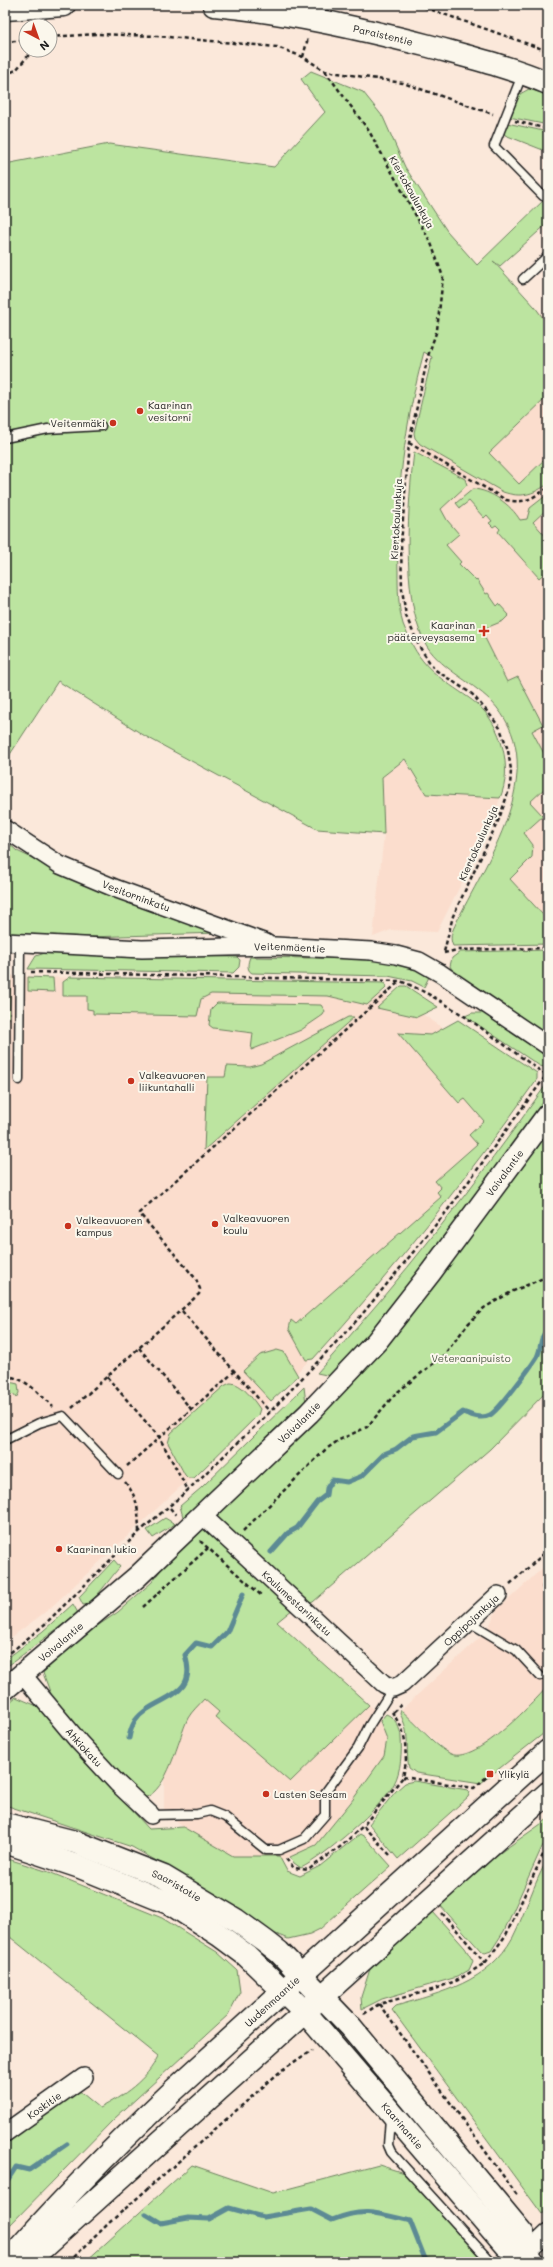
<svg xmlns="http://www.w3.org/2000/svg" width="553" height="2267" viewBox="0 0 553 2267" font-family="Mali,sans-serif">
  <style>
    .built { fill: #fbddcd }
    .green { fill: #bce4a0; stroke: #6c805e }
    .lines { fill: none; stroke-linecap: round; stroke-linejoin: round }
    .stream { stroke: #5c8a94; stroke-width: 5 }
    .service-casing { stroke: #1c1c1c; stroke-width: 11 }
    .minor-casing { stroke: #1c1c1c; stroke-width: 20 }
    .tertiary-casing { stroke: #1c1c1c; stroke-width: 24 }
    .secondary-casing { stroke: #1c1c1c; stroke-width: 25 }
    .path { stroke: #1c1c1c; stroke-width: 2.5; stroke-dasharray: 4 3; stroke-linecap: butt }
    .service { stroke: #fbf7ec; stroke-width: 8 }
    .minor { stroke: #fbf7ec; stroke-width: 17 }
    .tertiary { stroke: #fbf7ec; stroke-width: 21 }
    .secondary { stroke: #fbf7ec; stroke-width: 22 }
    .poi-dot { fill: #c8321e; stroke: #fbf7ec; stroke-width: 1.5 }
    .labels { text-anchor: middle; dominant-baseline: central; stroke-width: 4; stroke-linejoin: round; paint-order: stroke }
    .street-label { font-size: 10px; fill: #1c1c1c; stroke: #fbf7ec }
    .poi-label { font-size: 10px; fill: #1c1c1c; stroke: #fbf7ec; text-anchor: start }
    .park-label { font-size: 10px; fill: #4c5844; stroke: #fbf7ec }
  </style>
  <rect width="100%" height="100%" fill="#fbe8da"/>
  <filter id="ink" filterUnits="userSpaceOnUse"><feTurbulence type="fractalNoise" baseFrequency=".025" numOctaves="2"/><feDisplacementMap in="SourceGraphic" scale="8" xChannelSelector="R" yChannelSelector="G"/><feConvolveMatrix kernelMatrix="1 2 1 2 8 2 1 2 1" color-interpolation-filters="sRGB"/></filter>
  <g filter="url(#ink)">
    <!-- built -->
    <path class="built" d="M535 307 548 321V935L451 932 506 827 515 802 520 777 518 752 511 731 499 709 483 693 432 653 416 621 411 596 409 496 416 440 441 332 517 321Z
      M405 759 426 794 500 798 492 822 437 932 391 930 373 937 384 834 382 777Z
      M5 976 331 985 373 991 405 1002 513 1076 495 1137 357 1311 202 1470 179 1488 48 1610 5 1642Z
      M548 1563V1704L465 1768 401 1710 487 1631 496 1611Z
      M277 1622 376 1711 391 1749 351 1802 316 1845 277 1863 223 1857 164 1811V1778L198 1694Z"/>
    <!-- green -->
    <path class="green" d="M311 71 363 92 383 117 405 167 447 231 477 265 548 196V223L500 266 493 261 535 307 548 325V396L489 453 519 484 548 456V484C532 495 521 498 503 492L420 444 415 438 414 433 432 357 424 352C405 422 395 498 398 571 398 588 398 607 403 624 406 632 410 639 413 646 429 676 453 685 477 704 502 725 513 769 500 798L426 794 405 759 382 777 384 834 317 829 145 736 58 681 5 762V164L109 144 274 167 325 112 301 79Z
      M529 89 548 95V125L509 117 518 95Z
      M507 123 548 132V152L505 135 504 132Z
      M414 452 465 479 467 485 441 509 447 520 459 534 446 545 461 562 459 564 476 581 477 580 486 594 488 593 497 606 499 604 509 615 503 621 481 630 507 682 518 677 543 725 532 731 548 761V773L545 788 530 802 543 816 524 833 533 845 532 857 510 879 543 915 548 911V944L453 946C448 936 454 928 458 919 490 855 553 765 491 701 470 680 438 668 424 641 401 596 408 502 414 452Z
      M473 489C491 490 511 505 520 520L527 519 530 508 548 494V508L533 522 548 539V570L539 578 498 532 500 529 496 525 493 527 489 523 492 521 487 515 484 518 469 501 460 508 456 503Z
      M5 840 17 851 72 877 219 933 88 937 5 933Z
      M548 950V1037L453 972 450 966 452 958 460 952Z
      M45 953 237 957 240 960 239 967 233 973 28 969 36 956Z
      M250 957 374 959 412 967 429 977 424 987 412 981 388 976 252 973C246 970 248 962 250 957Z
      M5 975H11L9 1019 5 1023Z
      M28 977 53 978 54 992 28 991Z
      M70 977 384 983 386 986 385 989 367 1005 328 996 211 994 201 999 197 1016 93 1014V1010L87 1009V996H63V982Z
      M401 986H406L438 1007 417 1017 377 1008Z
      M217 1003 321 1005 325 1011 323 1015 301 1030 251 1050 253 1033 213 1028 209 1025 211 1009Z
      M472 1013H483L548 1057V1063L544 1067 540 1066 465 1016Z
      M348 1017H354L204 1150 207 1077H225L227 1066 250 1067 261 1064Z
      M458 1020 537 1073V1079C468 1177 394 1270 313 1359L306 1360 289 1329 291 1320 296 1324 441 1197 437 1192 441 1188 435 1181 477 1144 469 1135 484 1121 465 1099 459 1103 398 1033 431 1035Z
      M548 1082V1103L507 1161 371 1332 331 1376 317 1373C400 1281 476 1184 548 1082Z
      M548 1133V1390L490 1449 313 1602 293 1609 277 1622 369 1705 290 1782 215 1717 219 1712 204 1699C199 1705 192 1711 188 1718 178 1739 168 1791 144 1798L61 1711 52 1697 43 1673 78 1639 118 1612 152 1582 173 1553 404 1318 464 1245Z
      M277 1350 284 1352 298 1376 271 1401 243 1371 260 1355Z
      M5 1381 18 1384 19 1393 16 1398 13 1394 5 1401Z
      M230 1383C242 1383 253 1399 260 1409L258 1415 194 1478H188L185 1475 168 1443 171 1433 224 1386Z
      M304 1387 306 1403 187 1517H183L180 1506 201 1488Z
      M165 1518 175 1524 153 1538 147 1530Z
      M114 1560 120 1567C112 1575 93 1605 83 1605L79 1597Z
      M73 1604 78 1613 5 1668V1660L43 1631Z
      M548 1686V1730L481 1783 416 1773 409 1768C405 1748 411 1733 400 1714L401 1710C416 1723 433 1744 449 1753 472 1768 533 1703 548 1686Z
      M16 1697 37 1706 149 1829 183 1827 233 1856H279L287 1871 300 1876 320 1866 360 1834 365 1837 391 1866 320 1929 310 1934 288 1939 271 1932 192 1881 132 1847 5 1805V1706Z
      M386 1714C395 1717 401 1729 401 1738 402 1752 401 1771 394 1784 382 1807 325 1856 301 1868L294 1863 290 1857 316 1845 351 1802 384 1756 387 1739 380 1721Z
      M414 1781 468 1790 470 1792 468 1797 398 1859 369 1824 396 1791 405 1783Z
      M548 1819V1838L542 1847 504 1931 491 1951 485 1953 481 1951 440 1905 494 1857Z
      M5 1858 49 1872 162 1918 217 1952 237 1970 240 1992 228 2015 114 2119 5 2230V2137L77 2089 100 2108C123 2096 147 2080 158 2056L5 1933Z
      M548 1858V2210L542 2214 392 2010 396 2006C442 1992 488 1983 513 1937 526 1911 534 1883 548 1858Z
      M433 1912 465 1948 473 1961 469 1970 457 1977 382 1999 362 2009 361 1997 370 1969Z
      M192 2165 273 2193 379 2165 410 2175 488 2262H85Z"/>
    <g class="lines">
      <!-- stream -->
      <path class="stream" d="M271 1552 288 1533 297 1528 317 1502 326 1495 327 1488 332 1480 347 1482 362 1476 384 1454 396 1449 413 1436 436 1432 463 1412C471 1415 481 1420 490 1415 499 1410 530 1368 537 1357 542 1348 539 1337 548 1329
        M129 1738C130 1732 132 1726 135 1721 153 1695 200 1700 185 1655L196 1643 212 1647 227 1632 243 1594
        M5 2184 16 2167 29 2170 67 2144
        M146 2214 161 2223 188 2218 209 2219 229 2208 263 2217 311 2209 332 2220C364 2207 378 2213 410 2221L425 2259 432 2262"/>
      <!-- service casing -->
      <g class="service-casing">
        <path id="service" d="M522 75 494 146 543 196
          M523 279 548 256
          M5 438 48 429 101 426
          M19 1080 20 943
          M5 1440 39 1423 63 1416 118 1474
          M547 1587H548
          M469 1622 516 1650 540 1676
          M151 1815 197 1814 210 1811 225 1817 266 1850H279L304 1839 325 1815V1793L358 1748 369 1726 393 1688
          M390 2118 388 2145 391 2152 491 2262"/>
      </g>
      <!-- minor casing -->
      <g class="minor-casing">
        <g id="minor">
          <path id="s1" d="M5 829 60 865 117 889 266 943"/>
          <path id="s2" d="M5 942 142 949 275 946 371 951 396 955 419 961 440 973 548 1046"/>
          <path id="s3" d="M203 1516 384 1684 393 1688 402 1684 498 1595"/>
          <path id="s4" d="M22 1674 79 1742 117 1783 151 1815"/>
          <path id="s5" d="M5 2133 84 2077"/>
          <path d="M526 2254 548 2233"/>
        </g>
      </g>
      <!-- tertiary casing -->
      <g class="tertiary-casing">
        <g id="tertiary">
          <path id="s6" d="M5 1689 138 1576 309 1413 377 1341 431 1272 548 1114"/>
        </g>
      </g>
      <!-- secondary casing -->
      <g class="secondary-casing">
        <g id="secondary">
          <path id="s7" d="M214 5C287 12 358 28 429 46 469 57 510 67 548 83"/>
          <path d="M5 9 64 5"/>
          <path id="s8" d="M5 1824 75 1842 164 1877 236 1920 265 1941 279 1952 351 2027 523 2234 526 2254"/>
          <path id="s9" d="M5 1842 80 1867 171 1904 219 1935 246 1955 304 2011 506 2246 526 2254 532 2262"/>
          <path id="s10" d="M7 2262C59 2202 115 2146 173 2091L548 1751"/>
          <path d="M27 2262 548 1793"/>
        </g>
      </g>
      <!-- path -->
      <path class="path" d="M418 5 548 51
        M50 37 97 34 157 36 277 47 303 57 325 71 403 83 493 114
        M5 42 26 40
        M303 57 308 38
        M325 71 369 131 431 243 443 277 437 330 428 356 409 443 401 544 402 589 406 616 419 646 434 669 472 694 491 716 500 728 508 750 511 770 510 787 499 819 453 916 444 952
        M5 75 16 70 33 50
        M515 121 548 129
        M409 443 506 500C526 504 532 498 548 488
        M444 953 457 950 548 948
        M31 972 400 981C448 999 503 1045 546 1075
        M182 1311 270 1412
        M139 1348 191 1409
        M5 1376C25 1377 40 1394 53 1407
        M107 1377 159 1437 188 1490
        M72 1408 199 1294 200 1289 196 1279 139 1213 400 981
        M127 1466 234 1372
        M125 1482C139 1499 138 1511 139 1531
        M170 1508 176 1515
        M243 1531 325 1450 339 1440 367 1427 395 1394 444 1355 468 1324 484 1308 511 1292 548 1276
        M200 1541 262 1596
        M510 1584 548 1550
        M143 1607 208 1548
        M5 1657 45 1624 139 1532 188 1490 270 1412 359 1318 447 1211 548 1073
        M393 1712 403 1703
        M403 1777 474 1788 490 1774
        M390 1855 363 1826 403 1777 406 1762 405 1741 402 1728 392 1712
        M286 1859 294 1868 308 1870 340 1847 363 1826
        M442 1913 485 1963
        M379 2004 517 2195
        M364 2014 379 2004 432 1990 458 1980 485 1963 506 1935 548 1844
        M69 2262 109 2223 282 2070 312 2050"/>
      <!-- service -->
      <use href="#service" class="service"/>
      <!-- minor -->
      <use href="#minor" class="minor"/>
      <!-- tertiary -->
      <use href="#tertiary" class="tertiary"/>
      <!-- secondary -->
      <use href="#secondary" class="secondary"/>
    </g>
  </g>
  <!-- markers -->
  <g class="poi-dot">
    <circle cx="140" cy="411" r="4"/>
    <circle cx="113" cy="423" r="4"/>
    <path d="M482 625h4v4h4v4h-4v4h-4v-4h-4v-4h4z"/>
    <circle cx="131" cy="1081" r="4"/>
    <circle cx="215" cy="1224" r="4"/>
    <circle cx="68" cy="1226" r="4"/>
    <circle cx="59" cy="1549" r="4"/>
    <rect x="486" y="1770" width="8" height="8" rx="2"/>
    <circle cx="266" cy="1794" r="4"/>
  </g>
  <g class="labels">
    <!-- street labels -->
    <g class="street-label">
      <text stroke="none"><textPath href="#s7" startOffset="172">Paraistentie</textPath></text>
      <text transform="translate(412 192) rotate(61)">Kiertokoulunkuja</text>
      <text transform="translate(396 519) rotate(-87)">Kiertokoulunkuja</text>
      <text transform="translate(478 843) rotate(-66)">Kiertokoulunkuja</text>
      <text stroke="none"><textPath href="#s1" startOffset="148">Vesitorninkatu</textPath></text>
      <text stroke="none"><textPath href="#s2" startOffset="285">Veitenmäentie</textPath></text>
      <text stroke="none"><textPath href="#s6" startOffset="721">Voivalantie</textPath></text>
      <text stroke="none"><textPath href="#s6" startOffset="397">Voivalantie</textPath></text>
      <text stroke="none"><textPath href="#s3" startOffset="128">Koulumestarinkatu</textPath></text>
      <text stroke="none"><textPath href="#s3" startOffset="361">Oppipojankuja</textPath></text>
      <text stroke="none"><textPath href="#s6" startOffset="73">Voivalantie</textPath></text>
      <text stroke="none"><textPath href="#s4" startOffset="96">Ahkiokatu</textPath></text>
      <text stroke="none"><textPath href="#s8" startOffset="183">Saaristotie</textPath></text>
      <text stroke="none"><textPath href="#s10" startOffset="372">Uudenmaantie</textPath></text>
      <text stroke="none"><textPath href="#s5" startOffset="48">Koskitie</textPath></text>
      <text stroke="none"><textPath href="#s9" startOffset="500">Kaarinantie</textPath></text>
    </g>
    <!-- poi labels -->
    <g class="poi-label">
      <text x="148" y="405">Kaarinan<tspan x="148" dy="12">vesitorni</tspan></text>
      <text x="105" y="423" text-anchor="end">Veitenmäki</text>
      <text x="475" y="625" text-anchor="end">Kaarinan<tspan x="475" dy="12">pääterveysasema</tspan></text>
      <text x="139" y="1075">Valkeavuoren<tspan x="139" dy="12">liikuntahalli</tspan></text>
      <text x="223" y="1218">Valkeavuoren<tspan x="223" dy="12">koulu</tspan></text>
      <text x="76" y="1220">Valkeavuoren<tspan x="76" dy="12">kampus</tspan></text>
      <text x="67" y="1549">Kaarinan lukio</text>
      <text x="498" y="1774">Ylikylä</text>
      <text x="274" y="1794">Lasten Seesam</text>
    </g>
    <!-- park labels -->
    <g class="park-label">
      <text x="471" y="1358">Veteraanipuisto</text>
    </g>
  </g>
  <!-- margin -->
  <rect width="553" height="2267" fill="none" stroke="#fbf7ec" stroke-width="20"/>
  <rect x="10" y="10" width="533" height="2247" fill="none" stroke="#1c1c1c" stroke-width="1.5" filter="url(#ink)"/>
  <!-- north arrow -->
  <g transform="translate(38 38) rotate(139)"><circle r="19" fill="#fbf7ec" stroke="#a29f99"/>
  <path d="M0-3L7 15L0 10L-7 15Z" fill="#c8321e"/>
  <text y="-6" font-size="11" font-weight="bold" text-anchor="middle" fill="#1c1c1c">N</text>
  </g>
</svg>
